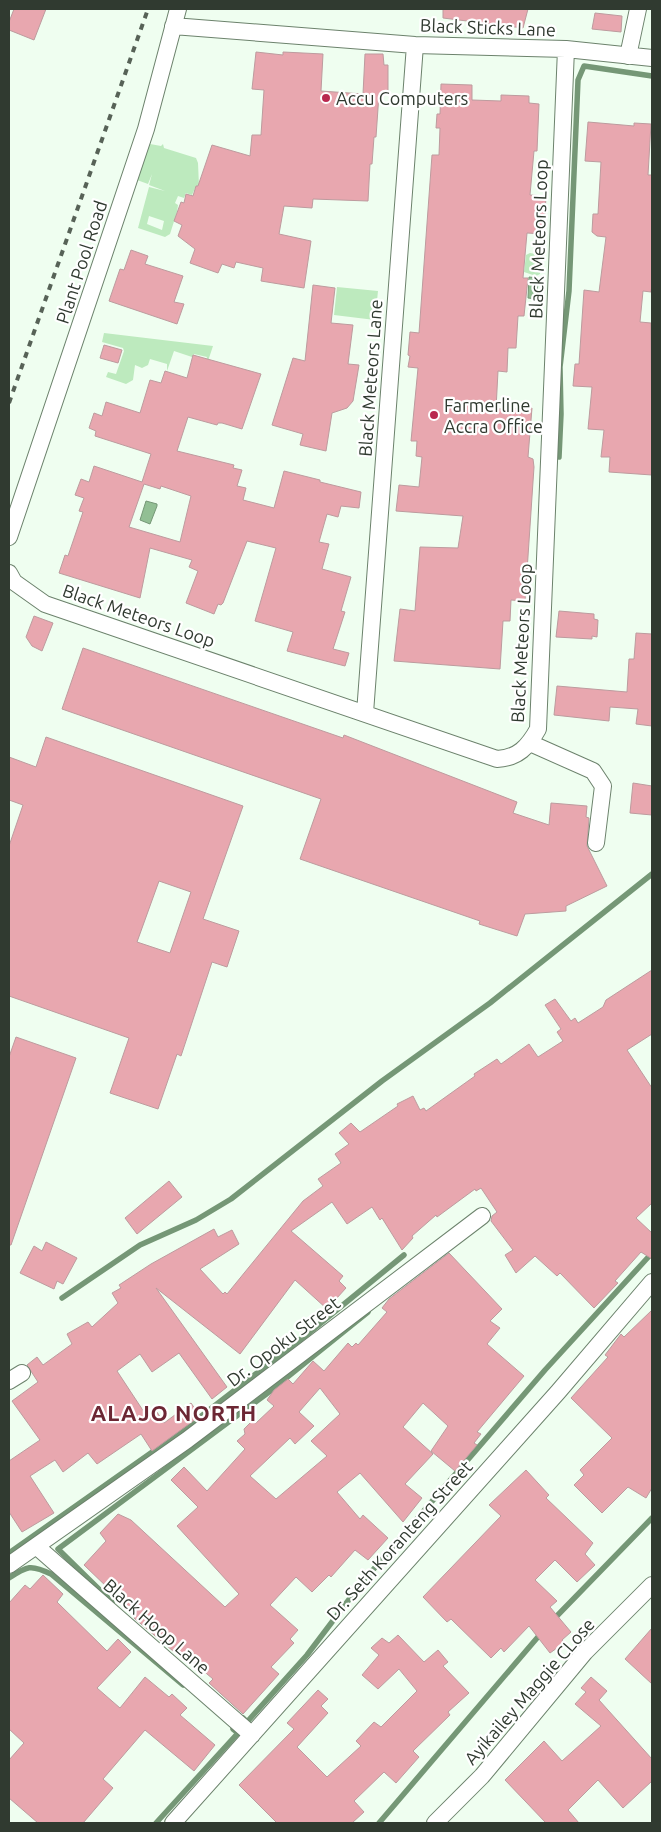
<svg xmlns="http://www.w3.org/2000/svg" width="661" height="1832" viewBox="0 0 661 1832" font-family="Ubuntu,sans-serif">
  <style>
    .green { fill: #bdeabe; fill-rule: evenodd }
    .water { fill: #92bf94; stroke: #759776 }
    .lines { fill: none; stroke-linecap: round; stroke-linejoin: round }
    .stream { stroke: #759776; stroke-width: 5.5 }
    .building { fill: #e8a7af; stroke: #bd9b9e; fill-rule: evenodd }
    .minor-casing { stroke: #6c826c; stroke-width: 18 }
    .minor { stroke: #fff; stroke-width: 16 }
    .rail { stroke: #576257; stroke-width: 4; stroke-dasharray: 6 6; stroke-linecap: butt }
    .poi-dot { fill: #b9284f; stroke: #fff; stroke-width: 2 }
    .labels { text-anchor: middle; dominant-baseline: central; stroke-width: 4.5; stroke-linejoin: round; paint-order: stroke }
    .street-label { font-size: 18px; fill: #303a30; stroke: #fff }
    .poi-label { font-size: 18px; fill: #303a30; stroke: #fff; text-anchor: start }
    .district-label { font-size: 22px; font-weight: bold; letter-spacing: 1px; fill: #6c2734; stroke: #fff }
  </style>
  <rect width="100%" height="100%" fill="#effef0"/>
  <!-- green -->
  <path class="green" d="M150 144 161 146 163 144 164 148 196 158 198 163 199 186H196L192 195 186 193 184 198 178 196 175 203 178 205 177 212 170 234 165 237 138 228 149 187 165 191 149 185 152 174 148 184 137 180ZM149 216 164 221 162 230 147 224Z
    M530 253 541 255 540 274 536 276 524 272 526 255Z
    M337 287 378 291 375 320 334 315Z
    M104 333 213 346 202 379 207 357 194 354 192 357 174 351 167 371V364L150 359 148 365 142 368 135 365 133 380 126 384 106 377 108 372 116 374 124 351 123 348 102 342Z"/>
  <!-- water -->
  <path class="water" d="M529 277 538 278 537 299 528 298Z
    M146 501 157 504V506L150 524 140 520Z"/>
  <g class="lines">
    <!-- stream -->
    <path class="stream" d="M559 457 561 414 560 367 569 291 578 80 584 66 652 76
      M62 1298 140 1245 196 1220 231 1199 382 1081 490 1003 652 874
      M9 1553 182 1431 305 1336 404 1255
      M9 1578C27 1566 31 1564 51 1574L183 1685
      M112 1602 58 1549 265 1395 368 1312
      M552 1621 652 1518
      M243 1718 247 1722 307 1655 360 1585 545 1370 652 1253
      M156 1823 238 1733 233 1729
      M379 1823 543 1631"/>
  </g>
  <!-- building -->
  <path class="building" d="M14 9H46L34 40 9 30V22Z
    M443 9H528L523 28 443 18Z
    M595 13 622 16 621 32 592 29Z
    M256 52 283 55V52L323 54 321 91 363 94 365 54H383L384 65H388V94H379L376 137H374L372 164H370L368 201 313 199 312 208 284 206 279 234 311 241 304 288 261 281 263 268 236 262 234 268 222 264 218 273 190 263 195 249 178 236 182 225 174 221 181 202 184 203 186 194 193 196 196 186H198L212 145 250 156 252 135H261L264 90 252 89Z
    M441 84 472 85V100L501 101V95L529 96V103L539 104 537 151H534L530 195 546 196 544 234 527 233 523 278H528L524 316H518L516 348H508L507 372 498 371 496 409 532 408 528 457 533 459 534 467 525 601 511 600 510 621H503L500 669 394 661 400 609 415 611 420 547 458 548 463 516 396 511 399 485 419 487 422 457 416 456 417 441H411L418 368 408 367 410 356 408 355 410 332 419 333 432 155H439L440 128H436L437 114H440Z
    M588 122 634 126V123L651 124 648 175H652V285L651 292 643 291 640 322 651 323 652 475 609 472 610 457H601L604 430 588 429 592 387 573 386 575 364H579L584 290 599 292 606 237 597 236 592 232 593 214H598L601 162 585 161Z
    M131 250 148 256 145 264 183 276 174 302 184 304 177 324 109 301 120 269 124 270Z
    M313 285 335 288 331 323 353 325 348 364 359 365 353 401 347 408 332 413 326 451 300 445 303 434 272 425 293 358 305 361Z
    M104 345 122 350 118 363 100 358Z
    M193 355 261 374 242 429 222 423H218L217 425 188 417 177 451 234 465 233 468 242 470 237 486 246 488 243 500 274 508 284 471 320 480V482L361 492 359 508 341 506 338 517 327 514 319 542 329 544 322 569 351 577 341 611 345 612 333 649 349 653 345 666 287 651 293 632 255 621 276 548 247 541 223 603 221 605 218 604 214 614 186 603 198 571 189 567 192 560 150 548 140 598 59 573 65 555 68 556 83 512 79 511 84 498 75 495 81 479 89 482 94 466 142 482 151 454 95 436 96 431 89 428 94 413 102 416 106 402 140 413 150 380 161 383 165 371 187 378ZM144 484 160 489 161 486 191 496 180 542 129 527Z
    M559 611 594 614V619L598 620 597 637 592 636V639L556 637Z
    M34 616 53 623 42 651 32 646 26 637Z
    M636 633 652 634V726L636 724 638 709 610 707 609 721 554 715 557 686 627 692 629 659H634Z
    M83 648 343 738 344 735 517 802 513 813 549 825 551 803 587 806 586 817 589 818 587 846 607 886 566 906V911L525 914 517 936 479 924 480 921 300 859 321 799 62 709Z
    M46 737 243 806 203 919 239 931 227 967 212 962 181 1056 177 1054 158 1109 110 1093 129 1038 9 996V846L23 805 9 800V757L36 767ZM159 881 191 892 170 953 137 942Z
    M633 783 652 786V815L630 813Z
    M652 970V1034L627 1050 652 1088V1203L636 1218 652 1233V1259L641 1252 615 1281 618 1283 594 1308 560 1273 557 1276 535 1256 516 1273 505 1255 513 1250 491 1221 492 1216 497 1212 481 1188 476 1191 475 1189 437 1217 436 1215 412 1236 413 1238 402 1250 382 1218 380 1220 372 1207 347 1224 332 1202 291 1231 343 1276 339 1281 346 1288 327 1309 295 1280 240 1354 156 1288 227 1387 212 1399 179 1353 152 1372 140 1354 117 1371 148 1418 157 1412 164 1423 191 1403 200 1416 152 1451 141 1434 97 1464 88 1453 63 1472 55 1460 30 1476 54 1513 22 1532 9 1512V1461L40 1440 12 1401 38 1382 27 1365 37 1357 43 1365 72 1344 67 1334 88 1322 92 1327 118 1303 112 1293 121 1288 119 1285 151 1264 214 1229 218 1237 232 1230 239 1244 200 1269 223 1294 225 1292 227 1294 303 1201 323 1186 318 1179 341 1163 335 1154 349 1144 339 1133 351 1123 360 1132 398 1106 397 1104 413 1096 420 1110 424 1108 426 1111 475 1076 474 1074 497 1059 501 1064 529 1044 538 1057 563 1041 557 1032 561 1029 545 1005 555 999 571 1021 575 1018 578 1023 603 1007 606 1000Z
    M16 1037 76 1058 11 1245H9V1057Z
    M169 1181 182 1197 137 1234 125 1218Z
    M46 1242 77 1258 63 1284 57 1281 54 1289 20 1273 34 1246 42 1251Z
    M449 1253 502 1309 490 1321 500 1328 487 1344 524 1376 477 1432 481 1434 474 1443 477 1445 455 1471 431 1451 448 1426 423 1403 403 1427 433 1454 405 1484 422 1498 403 1522 360 1473 337 1492 360 1519 363 1515 388 1538 368 1560 355 1550 331 1577 329 1575 312 1592 296 1577 270 1605 298 1630 290 1639 294 1643 271 1667 279 1674 243 1714 209 1683 213 1679 176 1648 173 1651 134 1618 136 1615 84 1565 106 1541 100 1533 118 1514 131 1520 225 1607 239 1594 177 1526 198 1507 171 1480 184 1467 207 1491 245 1449 237 1441 245 1434 244 1429 251 1422 256 1423 274 1406 267 1400 274 1390 288 1379 293 1384 313 1361 324 1371 348 1343 352 1347 356 1343 358 1345 387 1312 382 1308 389 1299ZM320 1388 340 1414 311 1441 327 1456 276 1499 250 1476 290 1438 295 1444 314 1426 299 1412Z
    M652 1310V1488L646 1498 628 1487 602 1513 574 1485 584 1475 580 1470 612 1438 571 1398 608 1357 605 1355 621 1334 624 1337Z
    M526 1470 549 1495 546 1498 593 1543 585 1554 595 1565 577 1582 555 1560 535 1580 557 1601 550 1607 571 1632 562 1640 564 1643 550 1653 529 1626 504 1652 501 1648 491 1658 451 1619 447 1622 423 1597 501 1516 489 1505Z
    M43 1575 63 1594 57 1602 59 1604 107 1651 118 1639 131 1652 97 1688 120 1708 145 1677 169 1697 172 1694 187 1708 180 1715 215 1745 194 1771 145 1730 103 1779 113 1788 83 1823H38L9 1798V1760L24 1743 9 1729V1603L25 1585 30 1589Z
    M652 1628V1684L625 1659Z
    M398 1635 424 1662 438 1650 448 1662 443 1666 469 1693 448 1712 450 1715 413 1751 419 1757 396 1783 384 1772 354 1801 364 1812 352 1823H277L239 1785 294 1729 287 1723 318 1690 328 1699 321 1706 328 1713 297 1747 327 1777 361 1746 356 1741 374 1722 381 1727 417 1691 399 1669 378 1689 362 1675 379 1655 371 1648 382 1638 389 1643Z
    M591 1677 607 1691 599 1700 652 1759V1781L623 1808 598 1780 568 1810 579 1823H546L505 1780 544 1741 562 1761 601 1726 575 1704 586 1692 581 1688Z"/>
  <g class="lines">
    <!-- minor casing -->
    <g class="minor-casing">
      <path id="minor" d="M173 26 415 45 566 49 652 58
        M628 56 638 9
        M9 537 146 129 178 9
        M9 573 14 582 45 604 497 759C518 758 528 747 538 729L566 49
        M365 713 415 45
        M530 743 593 771 603 786 596 843
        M9 1381 22 1373
        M36 1546 252 1735
        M9 1565 187 1440 482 1216
        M173 1823 558 1392 652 1282
        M435 1823 482 1776 585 1652 652 1585"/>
    </g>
    <!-- minor -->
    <use href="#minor" class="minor"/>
    <!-- rail -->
    <path class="rail" d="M9 403 148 9"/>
  </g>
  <!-- markers -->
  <g class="poi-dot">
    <circle cx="326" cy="98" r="5"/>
    <circle cx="434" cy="415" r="5"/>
  </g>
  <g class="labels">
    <!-- street labels -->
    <g class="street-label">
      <text transform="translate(488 27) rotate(2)">Black Sticks Lane</text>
      <text transform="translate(538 239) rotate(-88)">Black Meteors Loop</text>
      <text transform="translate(81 262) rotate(-72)">Plant Pool Road</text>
      <text transform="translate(370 378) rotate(-86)">Black Meteors Lane</text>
      <text transform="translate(139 615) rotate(19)">Black Meteors Loop</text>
      <text transform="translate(521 643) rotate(-87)">Black Meteors Loop</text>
      <text transform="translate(283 1341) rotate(-37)">Dr. Opoku Street</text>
      <text transform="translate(399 1540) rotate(-48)">Dr. Seth Koranteng Street</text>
      <text transform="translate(157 1626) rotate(41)">Black Hoop Lane</text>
      <text transform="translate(529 1691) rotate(-49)">Ayikailey Maggie CLose</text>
    </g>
    <!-- poi labels -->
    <g class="poi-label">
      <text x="336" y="98">Accu Computers</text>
      <text x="444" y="405">Farmerline<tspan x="444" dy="21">Accra Office</tspan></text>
    </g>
    <!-- district labels -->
    <g class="district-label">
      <text x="174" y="1412">ALAJO NORTH</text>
    </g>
  </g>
  <!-- border -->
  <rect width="661" height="1832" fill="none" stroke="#303a30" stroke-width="20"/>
</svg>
